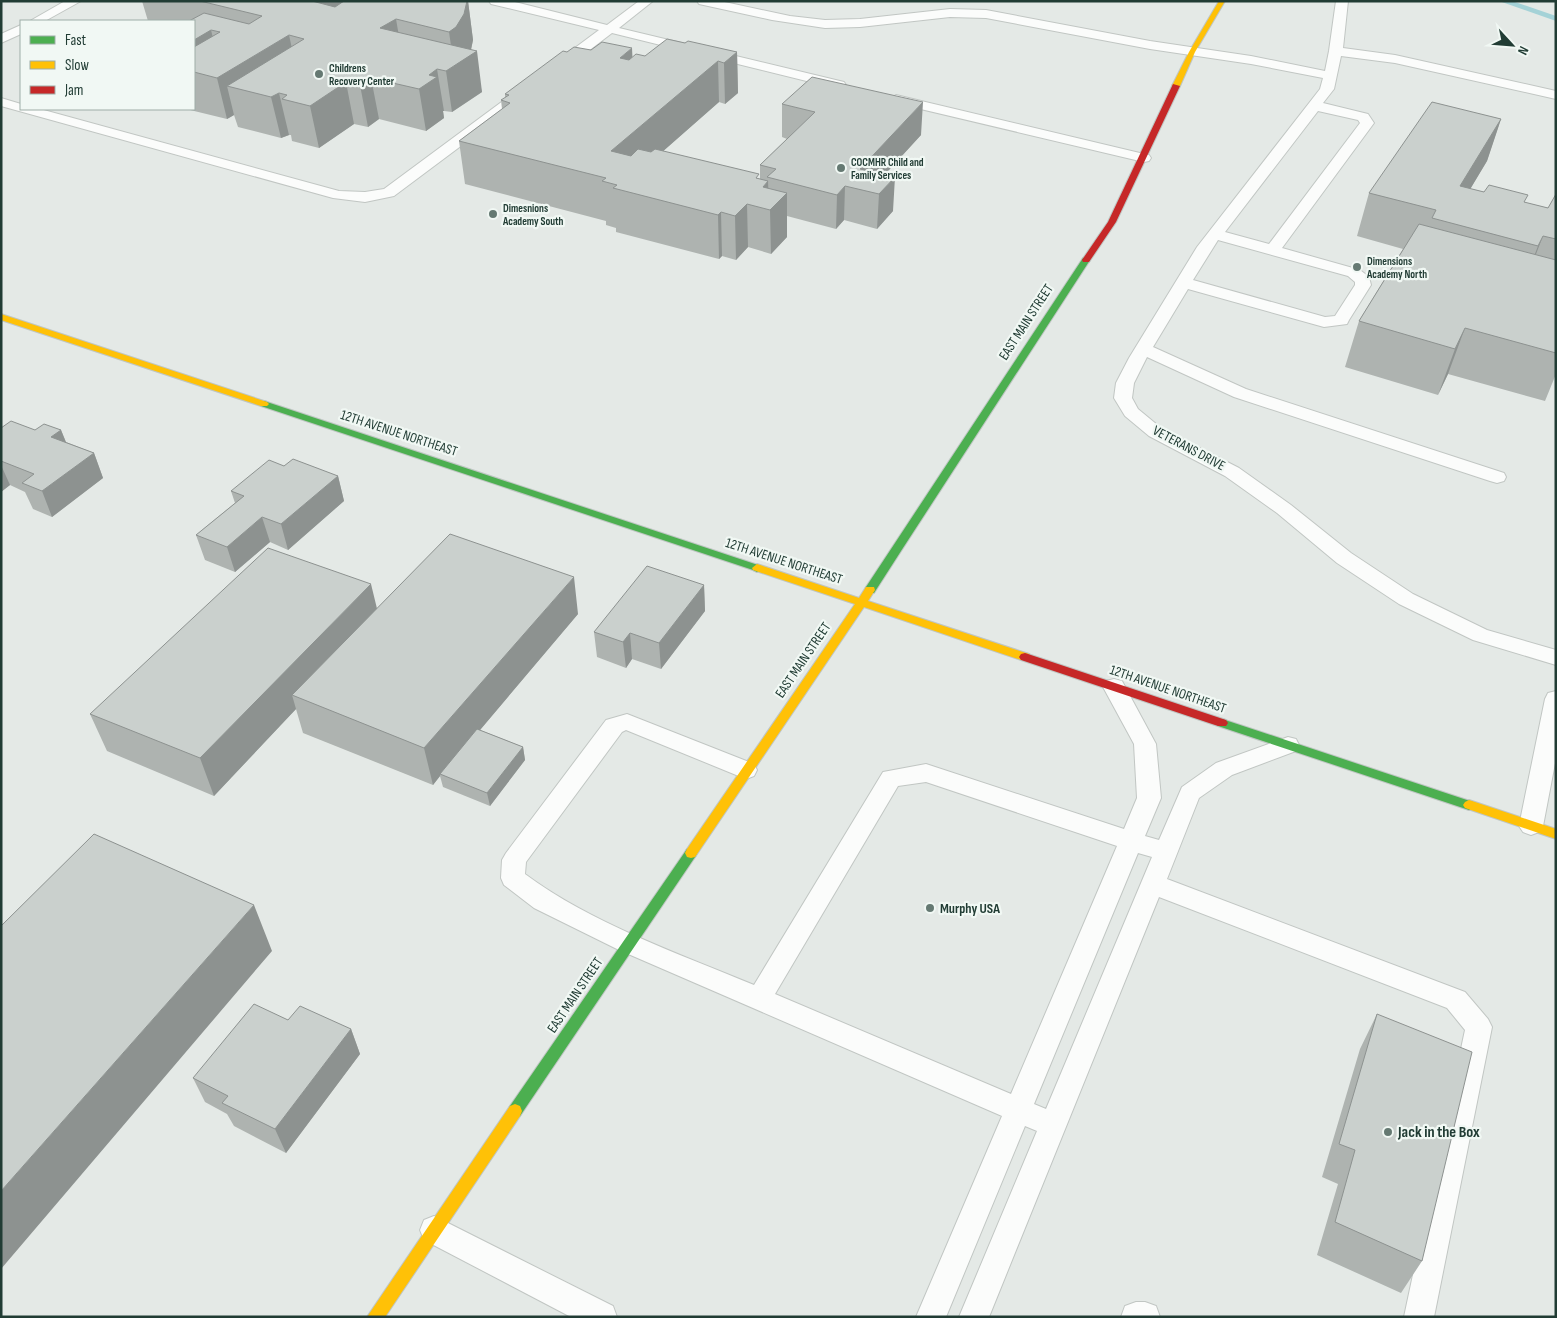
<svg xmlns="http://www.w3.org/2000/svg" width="1557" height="1318" viewBox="0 0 1557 1318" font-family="'Sofia Sans Condensed',sans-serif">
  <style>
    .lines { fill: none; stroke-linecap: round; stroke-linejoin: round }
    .stream { fill: #a4d2d7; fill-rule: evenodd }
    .lane-casing { stroke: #c1c6c3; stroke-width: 2 }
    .fast-casing { stroke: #bfc6c3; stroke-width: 2 }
    .slow-casing { stroke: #bfc6c3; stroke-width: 2 }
    .jam-casing { stroke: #bfc6c3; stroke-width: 2 }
    .lane { fill: #fbfcfb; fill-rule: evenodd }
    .fast { fill: #4caf50; fill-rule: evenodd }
    .slow { fill: #ffc107; fill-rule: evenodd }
    .jam { fill: #c62828; fill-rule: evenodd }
    .wall { fill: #aeb3b0 }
    .shaded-wall { fill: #8d9290 }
    .building { fill: #cad0cd; stroke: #8d9290 }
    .poi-dot { fill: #657972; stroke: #f1f8f4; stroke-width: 2 }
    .labels { text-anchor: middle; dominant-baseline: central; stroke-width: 4.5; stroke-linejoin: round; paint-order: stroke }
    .far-poi-label { font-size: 11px; font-weight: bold; fill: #213c34; stroke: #f1f8f4; text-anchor: start }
    .street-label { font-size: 14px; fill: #213c34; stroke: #f1f8f4 }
    .poi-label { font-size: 14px; font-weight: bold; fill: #213c34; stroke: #f1f8f4; text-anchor: start }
    .near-poi-label { font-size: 16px; font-weight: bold; fill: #213c34; stroke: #f1f8f4; text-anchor: start }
  </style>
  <rect width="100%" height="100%" fill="#e4e9e6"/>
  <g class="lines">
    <!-- stream -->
    <path class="stream" d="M1499 1H1512L1556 16V21Z"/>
    <!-- lane casing -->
    <g class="lane-casing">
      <path id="lane" d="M65 1H81L45 21H30Z
        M489 1H511L607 25 639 1H653L619 28 844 82 846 85 839 89 612 33 566 68 561 69 554 65 556 62 599 30 491 4Z
        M697 1H720L790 16 825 20 860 19 950 9 986 10 1150 41 1251 56 1325 71 1329 51 1336 1H1348L1343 48 1395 55 1556 91V99L1395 63 1341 56 1334 89 1323 103 1368 114 1374 123 1282 248 1360 270 1369 277 1371 285 1349 320 1347 324 1324 327 1188 289 1153 347 1246 389 1504 473 1506 477 1504 481 1497 483 1490 481 1234 397 1147 357 1134 383 1132 398 1138 409 1161 428 1239 468 1291 505 1351 553 1413 594 1487 630 1556 650V665L1473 640 1399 604 1337 563 1277 513 1225 476 1149 436 1125 416 1114 398 1116 383 1129 358 1197 247 1320 89 1323 78 1251 64 1150 49 986 18 950 17 860 27 825 28 772 20 699 4ZM1318 111 1358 120 1360 123 1269 244 1225 232ZM1218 240 1348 276 1355 282V285L1335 316 1325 317 1193 280Z
        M21 25V34L1 43V34Z
        M524 88 529 89 531 92 529 95 394 196 365 202 333 198 1 106V98L21 104V109H40L339 191 365 192 384 189 519 89Z
        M896 95 1144 154 1149 155 1151 158 1149 161 1144 162 891 102 889 99Z
        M1114 679 1122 681 1156 744 1161 798 1145 836 1159 840 1182 787 1216 763 1288 737 1296 739 1299 745 1296 751 1232 775 1199 798 1167 879 1465 992 1488 1019 1492 1027 1434 1317H1404L1465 1030 1447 1008 1159 897 989 1317H959L1037 1131 1025 1126 946 1317H916L1002 1116 619 950 534 908 504 885 501 878 502 860 506 853 606 720 627 714 754 764 757 770 754 776 746 779 626 730 622 732 526 862 525 874C589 922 679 954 754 985L883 772 926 764 1124 829 1137 798 1134 744 1103 687 1106 681ZM926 782 1117 846 1011 1094 775 994 898 786ZM1138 853 1152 857 1046 1109 1034 1104Z
        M1556 691V758L1543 826 1539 832 1531 835 1523 832 1519 826 1545 699 1548 693Z
        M434 1216 613 1306 617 1317H571L424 1240 420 1230 424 1220Z
        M1136 1302H1145L1156 1306 1160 1317H1121L1125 1306Z"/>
    </g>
    <!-- fast casing -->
    <g class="fast-casing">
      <path id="fast" d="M1086 257 1090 260 901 551 874 593H866L865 590 866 587 1083 258Z
        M264 401 761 566 762 568 757 572 753 570 261 406V402Z
        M1222 719 1473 802 1475 805 1473 808 1469 810 1218 726 1216 723 1218 720Z
        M691 848 695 849 697 853 695 857 520 1116 515 1118 510 1116 508 1111 510 1106 687 849Z"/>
    </g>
    <!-- slow casing -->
    <g class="slow-casing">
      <path id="slow" d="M1219 1H1225L1195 52 1180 86 1173 88 1172 86 1189 52Z
        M1 314 267 402 269 404 267 406H261L1 320Z
        M757 564 859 598 866 587H874L875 590 868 601 1029 654 1031 657 1029 660H1021L864 607 695 857 691 858 687 857 685 853 687 849 855 604 753 570 752 568Z
        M1469 800 1556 829V839L1465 808 1463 805 1465 802Z
        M515 1104 520 1106 522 1111 520 1116 385 1317H367L510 1106Z"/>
    </g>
    <!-- jam casing -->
    <g class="jam-casing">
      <path id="jam" d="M1173 84 1180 86 1116 222 1089 262H1083L1082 260 1108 222Z
        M1025 653 1226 720 1228 723 1226 726H1218L1021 660 1019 657 1021 654Z"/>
    </g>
    <!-- lane -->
    <use href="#lane" class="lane"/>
    <!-- fast -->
    <use href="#fast" class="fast"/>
    <!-- slow -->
    <use href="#slow" class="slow"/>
    <!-- jam -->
    <use href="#jam" class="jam"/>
  </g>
  <!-- wall -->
  <path class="wall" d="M142 1H468L473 40 471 50 482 92 452 112 444 111H443L444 118 426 131 379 119 368 127 354 124 319 148 292 141 291 135H289L281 138 238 127 234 115 227 119 186 109H194V21H148Z
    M685 43 737 52 738 93 725 104 719 102 663 151 760 179V165L787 139 782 137V104L921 135 885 174 893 211 877 229 844 220 836 229 787 216V237L771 254 748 247 736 260 722 256 719 259 616 232V228L606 225V221L465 184 459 141 502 109 501 100 505 98V94L567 52 591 50 632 58 645 56Z
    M1501 119 1487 161 1470 189 1548 208 1556 194V374L1545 401 1448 374 1438 395 1345 367 1359 321 1403 249 1357 236 1369 193Z
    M1 426 2 427 35 430H61L66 442 94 453 103 478 52 517 33 509 25 492 10 485 1 492Z
    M284 466 338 476 344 501 288 550 270 542 235 572 205 560 196 535 235 503 231 491Z
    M704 585 705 611 661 669 632 659 626 668 597 657 594 632Z
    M377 609 578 614 480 730 523 747 525 760 490 806 443 787 440 776 433 785 303 733 296 709 214 796 107 751 90 714Z
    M1377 1014 1422 1261 1401 1293 1317 1255 1338 1184 1322 1177 1360 1049Z
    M288 1020 351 1029 360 1054 286 1153 234 1126 227 1114 205 1102 193 1078Z"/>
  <!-- shaded-wall -->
  <path class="shaded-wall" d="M299 1H365L307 38Z
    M468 1 473 40 470 54 477 51 482 92 452 112 446 71 454 66 449 32Z
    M396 19 403 60 380 28Z
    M211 30 221 71 194 63V40Z
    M289 35 298 76 227 86 234 115 227 119 217 78Z
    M632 48 634 89 620 58Z
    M737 52 738 93 725 104 724 63Z
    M718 61 719 102 619 190 611 151Z
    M437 69 444 111H443L444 118 426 131 419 89 429 75Z
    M371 78 379 119 368 127 360 85Z
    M346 82 354 124 319 148 310 106Z
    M279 93 289 135 281 138 271 97Z
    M923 102 921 135 869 192 860 169Z
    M1501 119 1487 161 1450 223 1460 186Z
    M895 177 893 211 877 229 879 194Z
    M768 181 769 209 763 187Z
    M845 186 844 220 836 229 837 195Z
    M787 193V237L771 254 770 210Z
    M747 204 748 247 736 260 735 216Z
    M721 212 722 256 719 259 718 215Z
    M1543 236 1526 280 1521 290 1538 246Z
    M1465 328 1448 374 1438 395 1455 349Z
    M61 430 71 455 51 437Z
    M94 453 103 478 52 517 42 491Z
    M1 465 10 485 1 492Z
    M338 476 344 501 288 550 281 524Z
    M262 517 270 542 235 572 227 547Z
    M574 577 578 614 442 775 440 774V776L433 785 424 748Z
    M371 584 380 621 292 695 296 709 214 796 200 758Z
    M704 585 705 611 661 669 659 643Z
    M630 633 632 659 626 668 623 642Z
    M523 747 525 760 490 806 487 793Z
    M254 905 272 951 1 1269V1191Z
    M351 1029 360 1054 286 1153 275 1129Z"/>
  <!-- building -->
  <path class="building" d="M200 1H312L335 7 344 1H467L464 14 456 27 449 32 396 19 380 28 477 51 446 71 437 69 429 75 437 77 419 89 371 78 360 85 346 82 310 106 282 99 287 95 279 93 271 97 227 86 304 39 289 35 217 78 194 72V47L220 32 211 30 194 40V21H189L204 13 249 24 262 16Z
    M667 39 685 43 688 41 737 52 724 63 718 61 611 151 631 156 638 149 651 152 655 149 759 174 756 178 768 181 763 187 787 193 770 210 747 204 735 216 721 212 718 215 613 188 617 185 602 181 606 178 459 141 510 103 501 100 509 95 505 94 563 51 567 52 574 47 591 50 602 42 632 48 620 58 629 60 636 54 645 56Z
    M812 77 923 102 860 169 895 177 879 194 845 186 837 195 767 177 776 169 760 165 815 112 782 104Z
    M1432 102 1501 119 1460 186 1484 192 1489 185 1528 195 1524 202 1548 208 1556 194V239L1543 236 1538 246 1432 218 1436 210 1369 193Z
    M1419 224 1556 260V353L1465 328 1455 349 1359 321Z
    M11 421 35 430 44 424 61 430 51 437 94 453 42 491 22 483 34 474 1 461V428Z
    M293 459 338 476 281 524 262 517 227 547 196 535 244 496 231 491 269 460 284 466Z
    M450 534 574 577 424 748 292 695Z
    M268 548 371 584 200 758 90 714Z
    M647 566 704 585 659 643 630 633 623 642 594 632Z
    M477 729 523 747 487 793 440 774Z
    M94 834 254 905 1 1191V926Z
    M254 1004 288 1020 300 1006 351 1029 275 1129 222 1103 228 1096 193 1078Z
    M1377 1014 1472 1052 1422 1261 1335 1222 1355 1150 1339 1144Z"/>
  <!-- markers -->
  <g class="poi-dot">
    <circle cx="319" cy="74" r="5"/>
    <circle cx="841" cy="168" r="5"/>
    <circle cx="493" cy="214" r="5"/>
    <circle cx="1357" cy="267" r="5"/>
    <circle cx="930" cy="908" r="5"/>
    <circle cx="1388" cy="1132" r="5"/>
  </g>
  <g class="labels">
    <!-- far-poi labels -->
    <g class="far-poi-label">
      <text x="329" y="68">Childrens<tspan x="329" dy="13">Recovery Center</tspan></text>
      <text x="851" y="162">COCMHR Child and<tspan x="851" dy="13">Family Services</tspan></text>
      <text x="503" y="208">Dimesnions<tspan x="503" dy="13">Academy South</tspan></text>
      <text x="1367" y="261">Dimensions<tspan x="1367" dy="13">Academy North</tspan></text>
    </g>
    <!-- street labels -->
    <g class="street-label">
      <text transform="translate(1026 322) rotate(-57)">EAST MAIN STREET</text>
      <text transform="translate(399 433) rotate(18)">12TH AVENUE NORTHEAST</text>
      <text transform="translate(1189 448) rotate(28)">VETERANS DRIVE</text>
      <text transform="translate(784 561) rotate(18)">12TH AVENUE NORTHEAST</text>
      <text transform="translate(803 660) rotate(-56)">EAST MAIN STREET</text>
      <text transform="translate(1168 689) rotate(19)">12TH AVENUE NORTHEAST</text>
      <text transform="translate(575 995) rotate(-56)">EAST MAIN STREET</text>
    </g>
    <!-- poi labels -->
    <g class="poi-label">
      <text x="940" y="908">Murphy USA</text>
    </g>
    <!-- near-poi labels -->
    <g class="near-poi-label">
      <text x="1398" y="1132">Jack in the Box</text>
    </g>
  </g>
  <!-- border -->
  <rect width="1557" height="1318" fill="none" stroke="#213c34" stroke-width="5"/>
  <!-- legend -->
  <rect x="20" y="20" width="175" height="90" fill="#f1f8f4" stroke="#9eada7"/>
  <rect x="30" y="36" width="25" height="8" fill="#4caf50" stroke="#9eada7"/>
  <text x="65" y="45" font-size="15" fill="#213c34">Fast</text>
  <rect x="30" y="61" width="25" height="8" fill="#ffc107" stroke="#9eada7"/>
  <text x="65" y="70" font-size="15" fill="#213c34">Slow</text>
  <rect x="30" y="86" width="25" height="8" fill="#c62828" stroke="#9eada7"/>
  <text x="65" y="95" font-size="15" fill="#213c34">Jam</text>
  <!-- north arrow -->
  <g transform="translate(1512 45) rotate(116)" stroke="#f1f8f4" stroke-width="4" paint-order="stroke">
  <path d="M0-4L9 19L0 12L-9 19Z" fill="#213c34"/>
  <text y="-8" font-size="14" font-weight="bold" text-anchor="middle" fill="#213c34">N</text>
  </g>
</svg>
